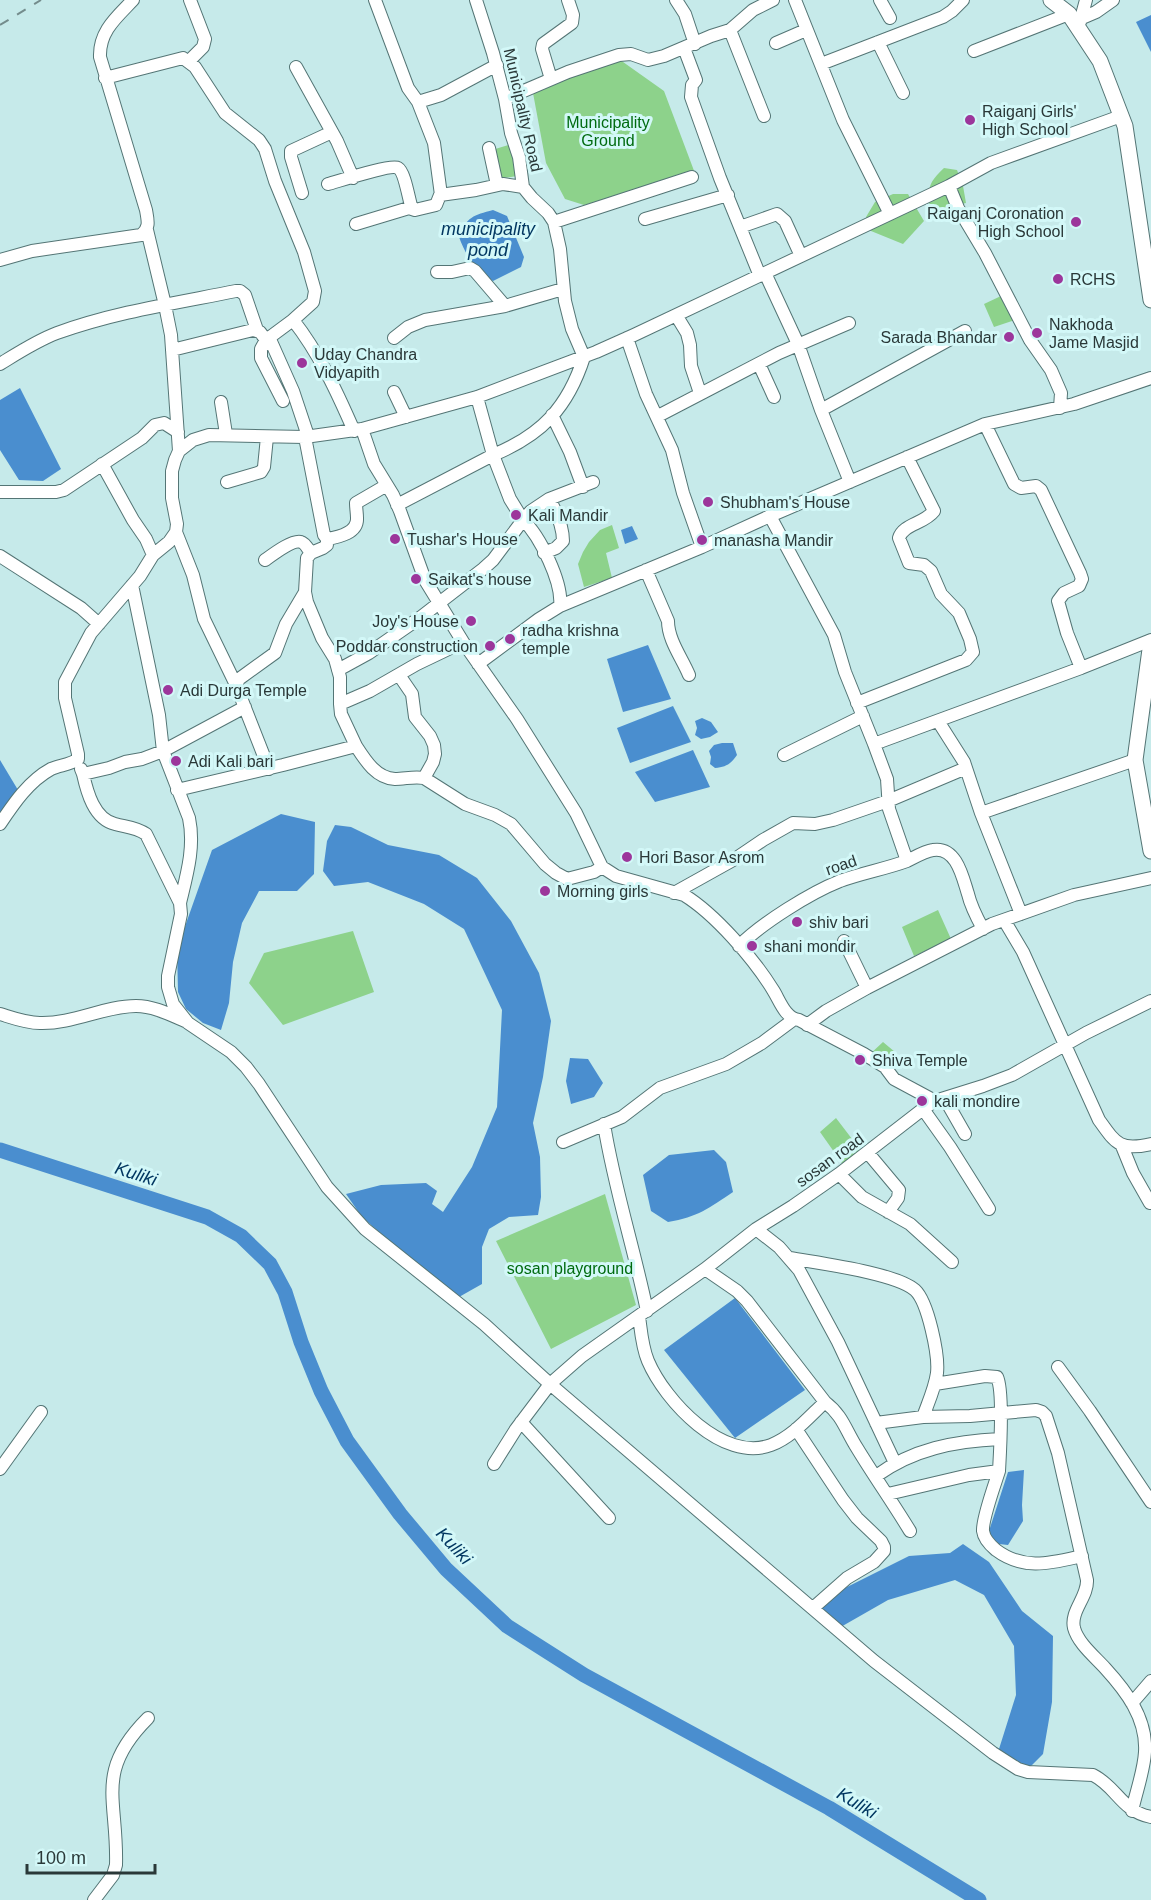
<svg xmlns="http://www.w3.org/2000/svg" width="1151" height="1900" viewBox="0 0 1151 1900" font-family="Arial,sans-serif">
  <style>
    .green { fill: #8dd28b }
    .water { fill: #4a8ecf }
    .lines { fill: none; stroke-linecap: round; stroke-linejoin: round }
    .river { stroke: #4a8ecf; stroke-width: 15 }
    .minor-casing { stroke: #547575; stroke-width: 14 }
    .major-casing { stroke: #547575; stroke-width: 17 }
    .minor { stroke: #fff; stroke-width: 12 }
    .major { stroke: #fff; stroke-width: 15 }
    .rail { stroke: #748c8c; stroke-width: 2; stroke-dasharray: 10 10; stroke-linecap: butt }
    .poi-dot { fill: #9c369b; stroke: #d3f8f8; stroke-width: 2 }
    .labels { text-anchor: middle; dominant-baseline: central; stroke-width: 6; stroke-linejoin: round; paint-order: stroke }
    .street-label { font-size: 16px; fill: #2a3838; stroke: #d3f8f8 }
    .poi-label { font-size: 16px; fill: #2a3838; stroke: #d3f8f8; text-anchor: start }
    .park-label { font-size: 16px; fill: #006b0f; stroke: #d3f8f8 }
    .water-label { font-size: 18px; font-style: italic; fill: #023761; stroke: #d3f8f8 }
  </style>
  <rect width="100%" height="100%" fill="#c6eaea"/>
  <!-- green -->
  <path class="green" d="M616 57 664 91 696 176 584 205 565 199 546 163 533 93Z
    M512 144 517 176 498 179 492 150Z
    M944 168 957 170 963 186 966 203 941 209 930 208C927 188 929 182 944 168Z
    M893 194H908L924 221 903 244 871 231 866 217 875 202Z
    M1001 296 1015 320 994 327 984 304Z
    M612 525 619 548 606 553 612 578 584 587 578 564 583 552 589 542 600 530Z
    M938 910 951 939 914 956 902 927Z
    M353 931 374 992 283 1025 249 983 264 953Z
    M883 1042 895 1052 883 1061 869 1055Z
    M836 1118 862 1152 844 1166 820 1132Z
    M605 1194 636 1305 551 1349 496 1241Z"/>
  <!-- water -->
  <path class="water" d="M1151 15V52L1136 22Z
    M493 210 507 216 524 257 521 267 493 281C475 269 466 256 459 237 466 217 474 215 493 210Z
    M20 388 61 469 43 481 19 480 0 450V400Z
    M632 526 638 539 625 544 621 530Z
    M648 645 671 699 623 712 607 659Z
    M673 706 691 742 630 763 617 728Z
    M702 718 711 722 718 732 710 737 701 739 695 735 697 728 695 721Z
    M722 743H733L737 755C731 764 726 767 715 768L710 764 711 757 709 751 714 745Z
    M693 750 710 787 655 802 635 772Z
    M0 760 18 790 4 812 0 813Z
    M281 814 315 822 314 874 297 891H259L242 923 233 962 229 1003 221 1030 203 1023 186 1009 178 992 177 949 212 850Z
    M335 825 351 827 388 845 439 855 477 878 511 921 539 973 551 1021 543 1077 533 1123 540 1157 541 1197 538 1215 509 1217 489 1229 482 1247V1284L459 1297 394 1245 362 1217 346 1194 381 1185 426 1183 437 1191 432 1204 443 1212 472 1167 497 1107 502 1010 464 929 424 904 368 882 334 886 323 871 327 841Z
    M570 1058 588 1059 603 1083 594 1097 571 1104 566 1081Z
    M714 1150 726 1162 733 1192C709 1208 698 1217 668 1222L651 1211 643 1175 669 1155Z
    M735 1298 805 1390 735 1438 664 1350Z
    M1024 1470 1022 1505 1023 1521 1008 1545 999 1544 990 1536 989 1531 1008 1472Z
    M963 1544 989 1562 1022 1611 1053 1636 1052 1702 1043 1754 1029 1768 1007 1758 999 1749 1016 1695 1014 1646 984 1595 955 1580 888 1600 839 1628 820 1609 843 1589 909 1556 950 1553Z"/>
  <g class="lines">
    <!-- river -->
    <path class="river" d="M0 1150 207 1217 241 1236 270 1264 285 1292 301 1342 321 1391 347 1441 400 1514 446 1569 507 1626 584 1675 829 1808 979 1900"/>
    <!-- minor casing -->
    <g class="minor-casing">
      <path id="minor" d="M375 0 408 88 418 102
        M476 0 493 53 505 99 511 133 519 157 523 187 532 198 548 213 554 222 560 249 565 301 572 329 584 357C568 407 542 435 493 455L510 499 523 520 531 511 549 499C556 511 563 527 563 541L556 548 544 553
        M676 0 685 14 695 44
        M795 0 843 120 890 214
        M880 0 890 18
        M1082 18 1096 12 1113 0
        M1080 22 1086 0
        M730 30 764 116
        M878 42 903 93
        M776 43 806 30
        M684 48 696 80 692 85 691 97 720 178 760 276
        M974 51 1069 14
        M189 61 203 47 205 39 190 0
        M821 64 943 17 952 11 963 0
        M296 67 337 141 353 178
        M105 78 183 58 195 67 225 113 259 140 265 149 275 181 304 252 315 291 313 302 293 320C319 353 337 392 354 431
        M551 79 542 49 543 44 572 23 573 15 568 0
        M505 99 568 72 619 55 631 54 648 60 664 56 711 36 730 30 753 10 773 0
        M489 148 497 185
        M328 184C339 181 391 164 398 168 405 172 409 201 412 209
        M949 186 958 208 985 253 1030 340 1051 370 1061 393 1060 408
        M302 193 291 157V151L332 132
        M441 195 434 143 418 102 441 95 497 65
        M645 219 728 195
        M554 222 692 177
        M356 224 409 208 415 210 436 205 440 195 476 190 503 184 523 187
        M740 227 777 214 785 221 801 256
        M147 230 165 305 171 335 179 451
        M0 260 32 251 141 235C150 228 148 221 146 210L100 57C99 31 117 17 133 0
        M437 272H452L470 268 475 271 505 306 563 289
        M765 273 798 344 821 410 850 482
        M676 315 687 333 690 345 691 366 700 393
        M269 337 293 391 308 436
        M394 338 408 327 425 320 505 306
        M627 338 646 394 672 450 683 493 702 547
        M266 340 261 349V358L283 401
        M172 350 253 330 260 332 266 340 293 320
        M0 364C18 353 36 341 57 333 115 312 176 303 236 291H240L245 295 257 330
        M759 364 774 397
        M394 392 406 417
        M221 402 226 434
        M821 410 965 331
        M552 415 570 452 583 487
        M658 416 779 353 849 323
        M985 424 1014 484 1021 488 1036 486 1041 490 1080 573 1082 579 1079 586 1064 593 1058 601 1067 633 1081 668
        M362 429 374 464 393 495 400 511 425 580 463 642 517 719 576 813 602 867 616 876 684 895C715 914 754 959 773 990 780 1001 785 1018 799 1020L864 1054 885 1067 894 1079 935 1101
        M305 437 324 535 327 539C339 537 358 533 357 518 357 513 356 508 356 503L387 485
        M102 464 133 520 146 539 153 555
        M227 482 261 472 264 467 267 437
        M0 492H56L64 490 142 438 155 425 164 423 178 432
        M549 499 593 482
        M397 505 493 455 477 397
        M770 516 834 635 845 672 874 744 1081 668 1151 640
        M176 532 193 575 204 619 236 685
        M327 539V545L323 548 311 553 307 558 305 592 307 602 322 638 335 659 340 677V704
        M0 556 81 608 99 624
        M265 560C272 555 293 539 301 542 305 543 308 549 311 553
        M646 570 668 621C668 640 682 658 689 675
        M132 585 159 715 163 751 189 818C195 847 187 874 180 903
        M478 664 539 619 560 606 702 547 770 516 985 424 1074 404 1151 378
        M338 670 369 653 421 617 483 569 493 560 523 520C540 536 563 583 560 606
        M399 675 412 694 415 717 430 736 434 745 435 754 433 762 424 778
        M857 703 966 660 973 652 970 639 959 613 941 594 931 571 924 565 909 563 899 538C903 524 924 524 934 511L907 457
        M938 721 964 762 981 813 1021 914
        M356 746 341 714 340 704 370 691 417 664 463 642
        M784 755 863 716
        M81 769 83 774 109 768 125 762 142 759 163 751 245 707
        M269 769 236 685 239 679 275 653 286 624 305 592
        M83 774C87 792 94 819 115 824 126 827 136 827 146 834L180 903 181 914 168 976V987L173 1004 188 1023 231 1052 246 1067 259 1084 327 1187 365 1229 484 1324 550 1384 874 1661 993 1753 1018 1769 1028 1772 1093 1775C1117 1787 1121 1811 1151 1817
        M177 790 283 765 356 746C365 760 376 778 395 779 405 779 414 776 424 778L465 804 495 815 511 824 545 864 556 873 567 879 594 872 602 867
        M981 813 1135 760
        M0 824C14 803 29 781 51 769 60 765 70 765 78 759V754L65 698V682L91 633 140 576 153 555 169 542 176 532 177 524 172 498V471L175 460 179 451 193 440 209 435 305 437 362 429 477 397 596 352 634 335 949 186 991 163 1121 116
        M907 861C915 857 925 851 933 850 957 846 963 879 968 894 971 907 977 918 983 929
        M674 893 735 859 763 840 793 823 815 824 833 820 888 801 966 768
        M1004 920 1023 952 1099 1120C1116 1144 1120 1151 1151 1144
        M844 941 867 988
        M739 946C762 923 810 893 840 881 862 873 885 869 907 861L889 809 887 779 874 744
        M0 1014C13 1018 26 1023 40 1023 73 1024 104 1006 136 1006 153 1006 169 1014 185 1021
        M807 1025 826 1011 867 988 992 924 1074 895 1151 878
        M945 1099 965 1134
        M923 1109 950 1147 989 1209
        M604 1124C614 1187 634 1248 647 1311
        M563 1142 622 1117 660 1088 726 1064 762 1043 793 1020
        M1122 1146 1133 1173 1150 1203
        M868 1153 899 1190 898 1198 888 1212
        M839 1174 862 1197 910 1224 952 1262
        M756 1229 779 1247 799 1270 838 1342 895 1463
        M790 1258C817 1263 896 1273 915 1290 928 1302 939 1355 937 1373 935 1388 928 1403 923 1417
        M705 1269 737 1291 747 1301 825 1402
        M639 1316C641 1331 642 1347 648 1361 665 1401 723 1463 771 1445 792 1437 808 1418 825 1402 843 1416 845 1429 857 1448 874 1476 893 1503 910 1531
        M1058 1367 1090 1411 1151 1502
        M521 1422 609 1518
        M876 1423 923 1417 970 1416 1036 1410 1042 1412 1046 1416 1058 1453 1087 1580C1088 1597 1070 1611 1074 1628 1078 1643 1094 1656 1105 1668 1126 1691 1147 1718 1145 1752 1144 1771 1136 1792 1132 1811
        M796 1429 843 1500 857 1518 881 1541 884 1547V1551L874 1562 847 1578 813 1608
        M494 1464 516 1429 550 1384 582 1356 705 1269 756 1229 793 1206 839 1174 923 1109 935 1101 983 1086 1012 1075 1086 1033 1151 1001
        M0 1469 41 1412
        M999 1471C995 1484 982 1519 983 1531 984 1539 990 1545 996 1550 1024 1571 1051 1563 1082 1556
        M876 1476C913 1449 955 1441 1000 1439
        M888 1494 969 1475 999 1471C1000 1453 1004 1391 997 1377L985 1376 935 1384
        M1132 1703 1151 1681
        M94 1900 113 1875 116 1865C118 1799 94 1772 148 1718"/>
    </g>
    <!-- major casing -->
    <g class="major-casing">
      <path id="major" d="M1051 0 1069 14 1100 61 1125 126 1151 300
        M1151 642 1135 760 1151 851"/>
    </g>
    <!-- minor -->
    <use href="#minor" class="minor"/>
    <!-- major -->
    <use href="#major" class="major"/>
    <!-- rail -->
    <path class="rail" d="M0 25 41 0"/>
  </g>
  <!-- markers -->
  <g class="poi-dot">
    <circle cx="970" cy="120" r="6"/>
    <circle cx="1076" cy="222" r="6"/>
    <circle cx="1058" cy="279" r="6"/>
    <circle cx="1037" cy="333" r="6"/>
    <circle cx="1009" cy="337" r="6"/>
    <circle cx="302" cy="363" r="6"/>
    <circle cx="708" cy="502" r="6"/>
    <circle cx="516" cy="515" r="6"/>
    <circle cx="395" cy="539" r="6"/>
    <circle cx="702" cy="540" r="6"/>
    <circle cx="416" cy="579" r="6"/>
    <circle cx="471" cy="621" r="6"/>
    <circle cx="510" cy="639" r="6"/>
    <circle cx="490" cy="646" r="6"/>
    <circle cx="168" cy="690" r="6"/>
    <circle cx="176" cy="761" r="6"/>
    <circle cx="627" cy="857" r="6"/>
    <circle cx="545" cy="891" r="6"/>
    <circle cx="797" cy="922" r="6"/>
    <circle cx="752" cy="946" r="6"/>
    <circle cx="860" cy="1060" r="6"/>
    <circle cx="922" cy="1101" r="6"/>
  </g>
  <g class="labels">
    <!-- street labels -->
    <g class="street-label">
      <text transform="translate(523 110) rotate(77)">Municipality Road</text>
      <text transform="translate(841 865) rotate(-19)">road</text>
      <text transform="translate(830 1160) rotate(-36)">sosan road</text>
    </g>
    <!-- poi labels -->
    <g class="poi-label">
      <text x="982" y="111">Raiganj Girls'<tspan x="982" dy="18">High School</tspan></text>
      <text x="1064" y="213" text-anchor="end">Raiganj Coronation<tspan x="1064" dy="18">High School</tspan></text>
      <text x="1070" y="279">RCHS</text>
      <text x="1049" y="324">Nakhoda<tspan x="1049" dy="18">Jame Masjid</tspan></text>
      <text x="997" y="337" text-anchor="end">Sarada Bhandar</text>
      <text x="314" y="354">Uday Chandra<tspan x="314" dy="18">Vidyapith</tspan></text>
      <text x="720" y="502">Shubham's House</text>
      <text x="528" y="515">Kali Mandir</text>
      <text x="407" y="539">Tushar's House</text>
      <text x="714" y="540">manasha Mandir</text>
      <text x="428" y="579">Saikat's house</text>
      <text x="459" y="621" text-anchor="end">Joy's House</text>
      <text x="522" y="630">radha krishna<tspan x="522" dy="18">temple</tspan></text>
      <text x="478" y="646" text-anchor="end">Poddar construction</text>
      <text x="180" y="690">Adi Durga Temple</text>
      <text x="188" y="761">Adi Kali bari</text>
      <text x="639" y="857">Hori Basor Asrom</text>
      <text x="557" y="891">Morning girls</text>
      <text x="809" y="922">shiv bari</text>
      <text x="764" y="946">shani mondir</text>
      <text x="872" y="1060">Shiva Temple</text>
      <text x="934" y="1101">kali mondire</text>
    </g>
    <!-- park labels -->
    <g class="park-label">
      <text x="608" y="122">Municipality<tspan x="608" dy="18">Ground</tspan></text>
      <text x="570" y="1268">sosan playground</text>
    </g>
    <!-- water labels -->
    <g class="water-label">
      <text x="488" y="229">municipality<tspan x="488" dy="21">pond</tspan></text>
      <text transform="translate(136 1174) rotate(18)">Kuliki</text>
      <text transform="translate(454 1546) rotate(47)">Kuliki</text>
      <text transform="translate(857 1803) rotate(31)">Kuliki</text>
    </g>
  </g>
  <!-- scale -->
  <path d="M27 1864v9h128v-9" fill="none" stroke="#2a3838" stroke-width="3"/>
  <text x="36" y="1864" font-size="18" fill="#2a3838" stroke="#d3f8f8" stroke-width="4.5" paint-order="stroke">100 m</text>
</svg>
